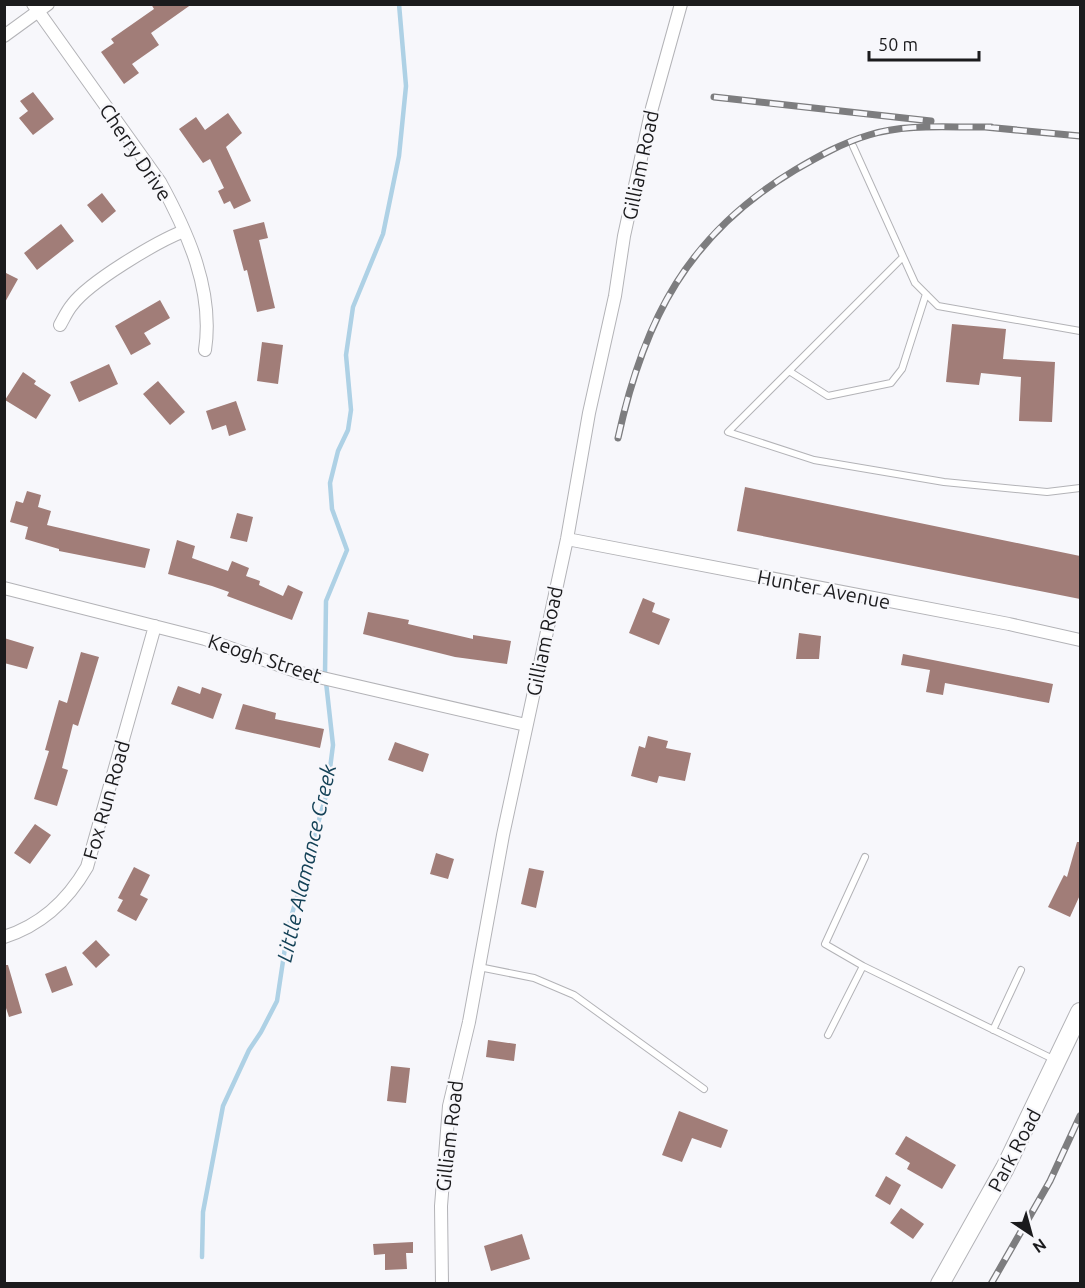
<svg xmlns="http://www.w3.org/2000/svg" width="1085" height="1288" viewBox="0 0 1085 1288" font-family="Ubuntu,sans-serif">
  <style>
    .lines { fill: none; stroke-linecap: round; stroke-linejoin: round }
    .stream { stroke: #aed1e5; stroke-width: 4.5 }
    .building { fill: #a17d78 }
    .lane-casing { stroke: #b3b3b7; stroke-width: 8 }
    .street-casing { stroke: #b3b3b7; stroke-width: 14 }
    .secondary-casing { stroke: #b3b3b7; stroke-width: 20 }
    .lane { stroke: #fff; stroke-width: 6 }
    .street { stroke: #fff; stroke-width: 12 }
    .secondary { stroke: #fff; stroke-width: 18 }
    .rail-casing { stroke: #7d7d7f; stroke-width: 7 }
    .rail { stroke: #f7f7fb; stroke-width: 4.5; stroke-dasharray: 14; stroke-linecap: butt }
    .labels { text-anchor: middle; dominant-baseline: central; stroke-width: 4.5; stroke-linejoin: round; paint-order: stroke }
    .street-label { font-size: 20px; fill: #1b1b1d; stroke: #f7f7fb }
    .water-label { font-size: 21px; font-style: italic; fill: #144257; stroke: #f7f7fb }
  </style>
  <rect width="100%" height="100%" fill="#f7f7fb"/>
  <g class="lines">
    <!-- stream -->
    <path class="stream" d="M202 1257 203 1212 223 1106 249 1050 261 1032 277 1001 288 928 327 792 333 745 325 673 326 601 347 550 332 509 330 483 338 451 348 430 351 410 346 355 353 307 383 234 399 156 406 86 399 4"/>
  </g>
  <!-- building -->
  <path class="building" d="M151 4H192L151 33 159 45 132 64 139 73 124 84 101 52 114 43 111 39 154 9Z
    M33 92 54 119 33 135 19 118 28 111 20 101Z
    M228 113 242 133 226 147 251 201 234 209 230 201 224 204 218 191 224 188 210 159 203 163 179 129 196 117 205 130Z
    M102 193 116 211 102 223 87 205Z
    M264 222 268 238 259 240 275 308 257 312 247 270 244 271 233 230Z
    M61 224 74 241 37 270 24 253Z
    M4 272 18 279 4 304Z
    M160 300 170 318 144 333 151 344 131 355 115 326Z
    M952 324 1006 329 1003 359 1055 362 1052 422 1019 421 1021 377 981 373 979 385 946 382Z
    M262 342 283 345 278 384 257 381Z
    M109 364 118 384 79 402 70 382Z
    M23 372 36 381 34 384 51 395 36 419 5 400Z
    M158 381 185 412 170 425 143 394Z
    M236 401 246 430 229 436 226 425 212 430 206 411Z
    M745 487 1080 556V599L737 531Z
    M27 491 41 495 38 507 51 511 47 525 150 549 145 568 59 551V549L25 539 28 527 10 522 16 501 23 503Z
    M237 513 253 517 247 542 230 538Z
    M177 540 195 546 192 558 228 571 232 561 249 568 246 576 260 581 259 585 283 596 288 585 303 592 292 620 227 596 229 592 212 586 168 574Z
    M643 598 655 603 652 612 670 619 659 645 629 633Z
    M368 612 409 620 408 624 473 639V635L511 641 507 664 455 657 363 634Z
    M799 633 821 636 819 659H796Z
    M4 638 34 647 27 669 4 663Z
    M81 652 99 657 78 726 73 724 62 768 68 770 57 806 34 799 49 751 45 750 59 700 67 703Z
    M903 654 1053 684 1049 703 945 683 943 695 926 692 930 670 901 665Z
    M178 686 200 694 202 687 222 694 213 719 171 704Z
    M243 704 276 713 275 719 324 729 320 748 235 729Z
    M648 736 668 741 666 748 691 753 685 781 659 776 657 783 631 776 639 746 645 748Z
    M395 742 429 754 423 772 388 760Z
    M35 824 51 835 30 864 14 853Z
    M1077 842H1080V895L1070 917 1048 907 1064 875 1067 877Z
    M436 853 454 859 448 879 430 874Z
    M134 867 150 875 140 895 148 899 136 921 117 911 123 900 118 898Z
    M529 868 544 871 536 908 521 904Z
    M96 940 110 955 96 968 82 953Z
    M4 965H8L22 1013 9 1017 4 1002Z
    M66 966 73 985 52 993 45 974Z
    M488 1040 516 1044 514 1061 486 1057Z
    M391 1066 410 1068 406 1103 387 1101Z
    M679 1111 728 1130 721 1148 692 1138 682 1162 662 1155Z
    M906 1136 956 1165 942 1189 907 1169 910 1163 895 1154Z
    M886 1176 901 1185 890 1205 875 1196Z
    M901 1208 924 1224 913 1239 890 1223Z
    M522 1234 530 1259 491 1271 484 1246Z
    M413 1242V1253H406L407 1269 385 1270V1254L374 1255 373 1244Z"/>
  <g class="lines">
    <!-- lane casing -->
    <g class="lane-casing">
      <path id="lane" d="M853 146 915 283 938 306 1080 331
        M903 257 728 432 814 460 944 482 1047 492 1080 488
        M789 371 828 396 891 383 902 369 926 294
        M865 857 825 944 863 966 1055 1060
        M479 967 534 978 574 995 704 1089
        M993 1030 1021 970
        M828 1035 863 966"/>
    </g>
    <!-- street casing -->
    <g class="street-casing">
      <path id="street" d="M33 4 160 182C188 233 214 291 205 350
        M4 36 48 4
        M60 325C64 318 67 311 72 305 89 282 156 242 184 231
        M567 539 1009 624 1080 640
        M4 588 205 639 301 673 526 725
        M4 937C42 925 68 900 87 867L155 626
        M442 1284 441 1206 449 1106 469 1022 503 835 567 539 589 413 615 296 624 236 652 108 681 4"/>
    </g>
    <!-- secondary casing -->
    <g class="secondary-casing">
      <path id="secondary" d="M940 1284 1005 1168 1080 1012"/>
    </g>
    <!-- lane -->
    <use href="#lane" class="lane"/>
    <!-- street -->
    <use href="#street" class="street"/>
    <!-- secondary -->
    <use href="#secondary" class="secondary"/>
    <!-- rail casing -->
    <g class="rail-casing">
      <path id="rail" d="M714 97 931 121
        M985 127 1080 136
        M618 438C644 319 688 234 795 170 819 156 842 143 869 135 907 123 952 128 991 127
        M991 1284 1050 1181 1080 1116"/>
    </g>
    <!-- rail -->
    <use href="#rail" class="rail"/>
  </g>
  <g class="labels">
    <!-- street labels -->
    <g class="street-label">
      <text transform="translate(136 152) rotate(56)">Cherry Drive</text>
      <text transform="translate(640 165) rotate(-78)">Gilliam Road</text>
      <text transform="translate(824 589) rotate(11)">Hunter Avenue</text>
      <text transform="translate(544 641) rotate(-78)">Gilliam Road</text>
      <text transform="translate(265 658) rotate(18)">Keogh Street</text>
      <text transform="translate(106 800) rotate(-74)">Fox Run Road</text>
      <text transform="translate(449 1136) rotate(-83)">Gilliam Road</text>
      <text transform="translate(1014 1150) rotate(-62)">Park Road</text>
    </g>
    <!-- water labels -->
    <g class="water-label">
      <text transform="translate(306 863) rotate(-77)">Little Alamance Creek</text>
    </g>
  </g>
  <!-- border -->
  <rect width="1085" height="1288" fill="none" stroke="#1b1b1d" stroke-width="12"/>
  <!-- north arrow -->
  <g transform="translate(1031 1234) rotate(144)" stroke="#f7f7fb" stroke-width="4.5" paint-order="stroke">
  <path d="M0-4.5L10 22L0 15L-10 22Z" fill="#1b1b1d"/>
  <text y="-9" font-size="16" font-weight="bold" text-anchor="middle" fill="#1b1b1d">N</text>
  </g>
  <!-- scale -->
  <path d="M869 51v9h110v-9" fill="none" stroke="#1b1b1d" stroke-width="3"/>
  <text x="878" y="51" font-size="18" fill="#1b1b1d" stroke="#f7f7fb" stroke-width="4.5" paint-order="stroke">50 m</text>
</svg>
